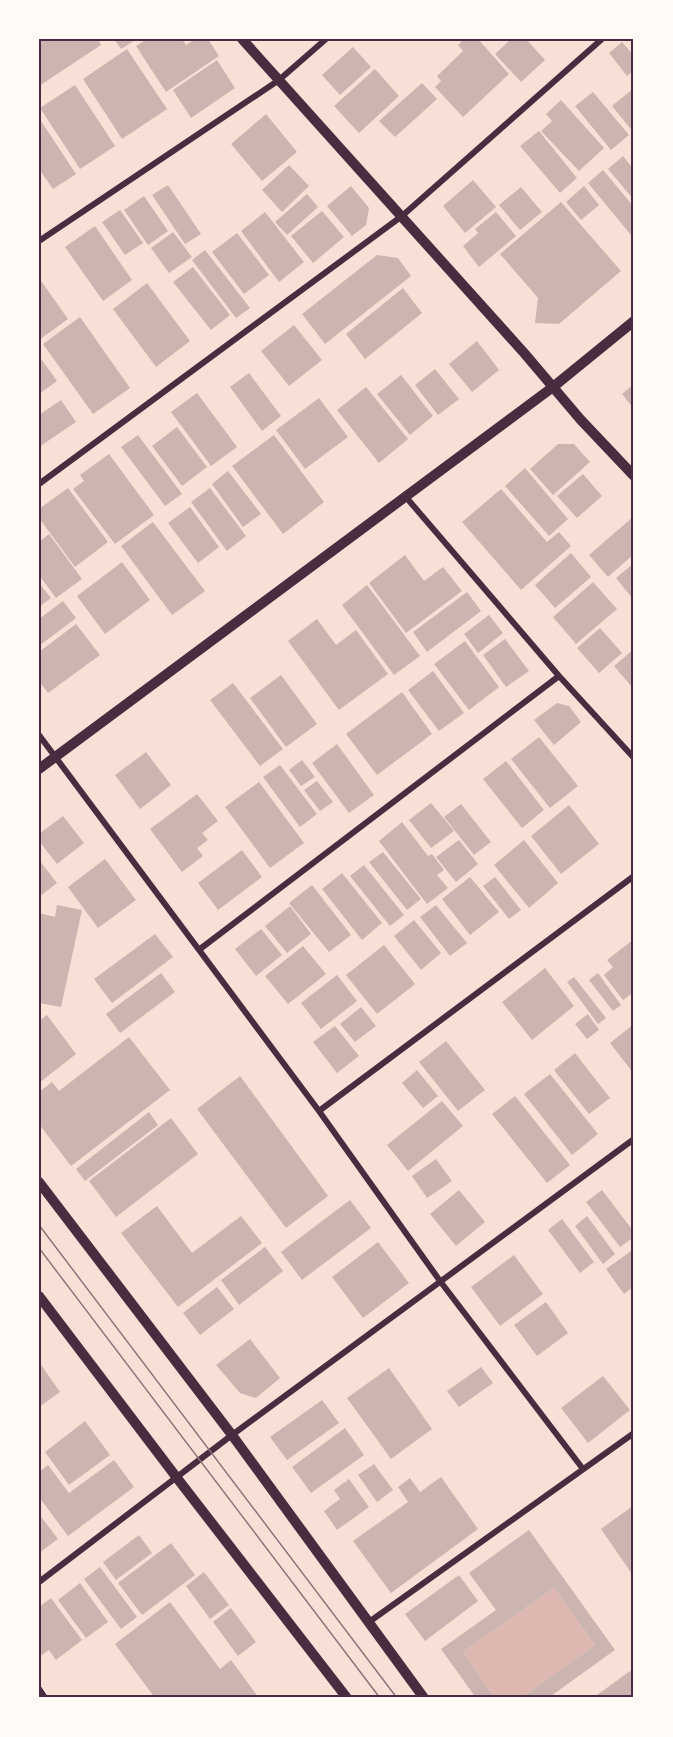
<svg xmlns="http://www.w3.org/2000/svg" width="673" height="1737" viewBox="0 0 673 1737" font-family="'PT Sans',sans-serif">
  <style>
    .water { fill: #dcb8b0 }
    .building { fill: #ccb4b1 }
    .lines { fill: none; stroke-linecap: round; stroke-linejoin: round }
    .minor { stroke: #4a2c40; stroke-width: 6 }
    .tertiary { stroke: #4a2c40; stroke-width: 10 }
    .tram { stroke: #8f747c; stroke-width: 1.5 }
    .neatline { fill: none; stroke: #4a2c40; stroke-width: 2 }
  </style>
  <rect width="100%" height="100%" fill="#f7e1d7"/>
  <!-- water -->
  <path class="water" d="M554 1588 595 1645 521 1698H495L463 1652Z"/>
  <!-- building -->
  <path class="building" d="M39 39H98L101 45 39 86Z
    M114 39H137L121 49Z
    M147 39H182L186 45 195 39H208L219 56 166 92 136 46Z
    M464 39H478L509 74 463 117 435 87 441 81 437 76 463 51 458 45Z
    M511 39H526L545 60 521 82 495 54Z
    M622 42 634 56V70L627 76 609 53Z
    M353 47 371 67 340 95 322 75Z
    M127 49 167 109 122 139 83 79Z
    M217 60 235 88 191 118 173 90Z
    M375 69 399 96 359 133 334 106Z
    M422 83 437 99 395 137 379 121Z
    M75 85 115 146 80 169 40 108Z
    M634 88V133L612 106Z
    M593 92 629 135 611 150 575 106Z
    M561 100 604 148 579 171 541 131 552 121 546 114Z
    M266 114 297 152 262 181 231 144Z
    M39 118 76 174 53 189 39 169Z
    M539 131 577 178 560 193 520 146Z
    M623 156 634 170V200L608 169Z
    M289 165 309 186 282 212 262 190Z
    M603 170 634 207V233L631 235 588 183Z
    M473 180 496 207 465 233 443 206Z
    M168 185 201 234 185 244 152 195Z
    M351 186 369 208 366 225 352 236 327 206Z
    M584 186 599 205 581 220 566 202Z
    M521 187 542 212 520 230 499 205Z
    M307 194 318 207 287 235 275 222Z
    M144 196 168 231 148 245 124 210Z
    M561 202 621 271 559 324 535 323 538 298 500 254Z
    M120 210 143 243 125 255 102 222Z
    M322 211 344 237 313 263 291 236Z
    M265 212 304 262 279 282 241 231Z
    M496 212 516 236 479 267 463 246 478 233 475 229Z
    M95 226 132 280 103 301 65 247Z
    M173 232 192 257 169 273 151 248Z
    M237 233 269 275 244 294 212 252Z
    M205 250 250 308 236 318 192 260Z
    M377 255 398 258 411 276 325 344 302 314Z
    M193 267 230 315 211 330 173 282Z
    M39 278 68 319 39 340Z
    M147 283 190 341 156 367 113 309Z
    M403 288 422 313 365 359 346 334Z
    M80 317 130 388 93 414 43 344Z
    M294 325 322 360 289 386 261 351Z
    M477 341 499 370 472 392 449 364Z
    M39 356 57 381 39 394Z
    M435 369 459 399 438 415 415 385Z
    M249 373 281 416 262 431 230 387Z
    M401 375 433 416 410 435 377 394Z
    M634 384V409L622 394Z
    M366 387 408 439 379 463 337 410Z
    M197 393 237 447 211 466 171 412Z
    M319 398 348 437 305 469 276 430Z
    M61 400 76 422 39 447V415Z
    M177 427 207 467 182 486 152 446Z
    M138 435 182 494 165 506 121 447Z
    M274 435 324 502 283 534 232 466Z
    M558 444H574L590 462 553 495 530 469Z
    M109 454 154 515 115 544 73 489 84 481 80 475Z
    M525 468 568 519 549 536 505 486Z
    M228 471 261 514 243 527 212 484Z
    M583 474 602 496 577 518 557 496Z
    M68 488 108 542 75 567 39 518V509Z
    M210 488 246 536 227 551 191 502Z
    M501 489 547 542 559 532 571 546 521 590 462 522Z
    M190 507 219 547 198 563 168 523Z
    M634 516V554L608 577 589 555Z
    M153 522 205 591 172 615 121 546Z
    M49 534 82 579 56 598 39 575V542Z
    M571 553 591 577 555 608 535 585Z
    M405 555 424 581 443 567 462 591 406 633 369 583Z
    M122 562 150 600 105 634 77 596Z
    M634 563V596L632 598 616 578Z
    M593 582 617 609 576 644 553 617Z
    M39 583 51 598 39 607Z
    M367 585 420 656 394 675 342 605Z
    M467 592 481 611 427 652 413 632Z
    M63 601 76 618 39 646V619Z
    M489 615 503 633 478 653 464 634Z
    M317 619 336 645 356 630 388 674 339 710 288 641Z
    M76 624 100 655 48 693 39 681V652Z
    M600 628 622 653 599 673 577 648Z
    M505 639 529 671 506 687 483 655Z
    M465 641 499 687 469 710 434 664Z
    M634 649V684L631 686 614 666Z
    M433 671 464 713 439 731 408 690Z
    M281 675 317 724 286 747 250 698Z
    M233 683 283 749 260 766 210 700Z
    M402 692 432 734 377 775 346 734Z
    M557 703 569 706 581 722 554 745 534 720Z
    M539 737 578 786 550 808 511 759Z
    M337 744 374 795 349 813 312 763Z
    M146 752 171 785 140 809 115 775Z
    M302 760 315 777 301 786 289 770Z
    M506 761 544 810 522 828 483 779Z
    M280 765 317 814 300 827 263 777Z
    M317 781 333 802 320 811 304 790Z
    M259 782 304 843 270 868 225 807Z
    M197 794 218 821 202 833 208 840 197 848 203 856 182 872 150 829Z
    M431 803 454 831 431 848 409 820Z
    M461 804 491 842 474 855 444 817Z
    M569 805 599 844 561 874 531 836Z
    M63 816 84 843 57 864 39 841V834Z
    M402 822 428 856 432 854 444 870 437 875 448 888 427 904 379 841Z
    M459 840 478 864 456 882 436 857Z
    M524 840 558 883 529 908 494 865Z
    M242 850 262 877 218 910 198 883Z
    M383 852 421 899 407 910 369 862Z
    M105 859 136 900 98 928 68 887Z
    M39 860 57 883 39 897Z
    M364 865 404 915 390 926 350 876Z
    M342 873 382 923 362 940 322 889Z
    M470 877 499 912 470 935 442 899Z
    M495 877 521 910 509 919 483 886Z
    M312 885 351 935 329 952 289 903Z
    M57 905 82 910 61 1007 39 1003V913L55 917Z
    M436 905 467 943 450 956 420 917Z
    M290 906 311 934 287 953 265 926Z
    M414 920 441 953 421 970 394 936Z
    M261 929 282 955 256 976 235 949Z
    M155 934 173 957 112 1003 94 979Z
    M634 939V992L623 1000 604 975 613 967 607 960Z
    M384 945 415 984 377 1014 346 975Z
    M303 946 326 974 288 1004 265 976Z
    M545 968 574 1006 532 1040 502 1002Z
    M161 973 175 992 120 1033 106 1014Z
    M598 973 621 1005 613 1011 589 980Z
    M337 975 357 1001 321 1029 301 1003Z
    M574 977 606 1018 598 1024 567 982Z
    M361 1007 376 1026 355 1042 340 1024Z
    M588 1014 599 1030 587 1039 575 1024Z
    M47 1015 76 1054 39 1083V1021Z
    M634 1024V1074L610 1043Z
    M335 1026 359 1056 337 1073 313 1042Z
    M129 1037 170 1090 71 1166 39 1124V1092L52 1082 59 1091Z
    M446 1041 485 1090 458 1111 419 1062Z
    M575 1053 610 1098 589 1114 554 1070Z
    M417 1070 438 1096 423 1108 402 1083Z
    M550 1074 598 1134 572 1155 524 1094Z
    M240 1076 328 1196 286 1228 197 1109Z
    M515 1096 570 1165 547 1183 492 1114Z
    M442 1101 463 1126 408 1171 387 1145Z
    M149 1112 158 1125 85 1181 76 1169Z
    M171 1118 198 1154 116 1217 89 1181Z
    M436 1159 452 1181 427 1198 412 1176Z
    M459 1190 485 1222 456 1246 430 1214Z
    M602 1190 634 1232V1237L620 1247 586 1202Z
    M350 1200 371 1228 302 1280 281 1252Z
    M157 1206 192 1253 241 1216 262 1243 178 1307 121 1233Z
    M587 1216 615 1254 603 1264 575 1226Z
    M562 1219 594 1262 580 1273 548 1230Z
    M378 1242 409 1283 363 1318 332 1277Z
    M265 1247 283 1271 239 1305 221 1280Z
    M634 1249V1286L624 1294 606 1269Z
    M514 1255 543 1294 500 1326 471 1287Z
    M217 1287 234 1309 200 1335 183 1313Z
    M546 1302 568 1333 537 1356 514 1325Z
    M250 1339 280 1378 256 1398 240 1393 216 1365Z
    M39 1362 60 1392 39 1407Z
    M481 1367 493 1383 459 1407 447 1391Z
    M389 1368 432 1429 391 1459 347 1398Z
    M603 1376 630 1410 588 1443 561 1408Z
    M322 1400 339 1423 287 1460 270 1437Z
    M85 1421 110 1455 69 1485 45 1452Z
    M345 1428 364 1455 311 1493 292 1467Z
    M114 1460 134 1487 68 1536 39 1497V1472L48 1465 69 1493Z
    M374 1464 393 1490 377 1502 358 1475Z
    M441 1477 478 1529 391 1593 353 1541 408 1502 398 1487 410 1478 420 1492Z
    M349 1479 369 1507 337 1530 324 1511 340 1499 334 1490Z
    M634 1505V1577L601 1529Z
    M39 1514 58 1539 39 1553Z
    M529 1530 615 1650 548 1698H521L595 1645 554 1588 463 1652 495 1698H476L441 1649 496 1610 469 1573Z
    M139 1535 152 1553 116 1580 103 1562Z
    M171 1543 195 1575 142 1615 118 1583Z
    M100 1567 137 1617 121 1629 84 1579Z
    M204 1572 229 1605 210 1619 186 1586Z
    M459 1575 478 1601 425 1641 405 1614Z
    M80 1583 108 1622 86 1638 58 1600Z
    M51 1598 82 1640 56 1660 49 1650 39 1657V1607Z
    M170 1602 220 1669 231 1660 259 1698H155L115 1644Z
    M231 1608 256 1642 238 1656 213 1622Z
    M630 1671 634 1676V1698H593Z"/>
  <g class="lines">
    <!-- minor -->
    <path class="minor" d="M39 241 279 80 326 39
      M39 484 402 216 602 39
      M405 496 559 676 634 758
      M39 735 319 1111 440 1281 583 1469
      M200 949 559 676
      M319 1111 634 876
      M39 1582 232 1435 634 1139
      M369 1622 634 1433
      M39 1689 45 1698"/>
    <!-- tertiary -->
    <path class="tertiary" d="M242 39 525 354 580 419 634 476
      M39 769 553 387 634 321
      M39 1182 232 1435 424 1698
      M39 1296 177 1478 347 1698"/>
    <!-- tram -->
    <path class="tram" d="M39 1225 397 1698
      M39 1248 380 1698"/>
  </g>
  <!-- border -->
  <rect width="673" height="1737" fill="none" stroke="#fffaf5" stroke-width="81"/>
  <rect x="40" y="40" width="592" height="1656" class="neatline"/>
</svg>
